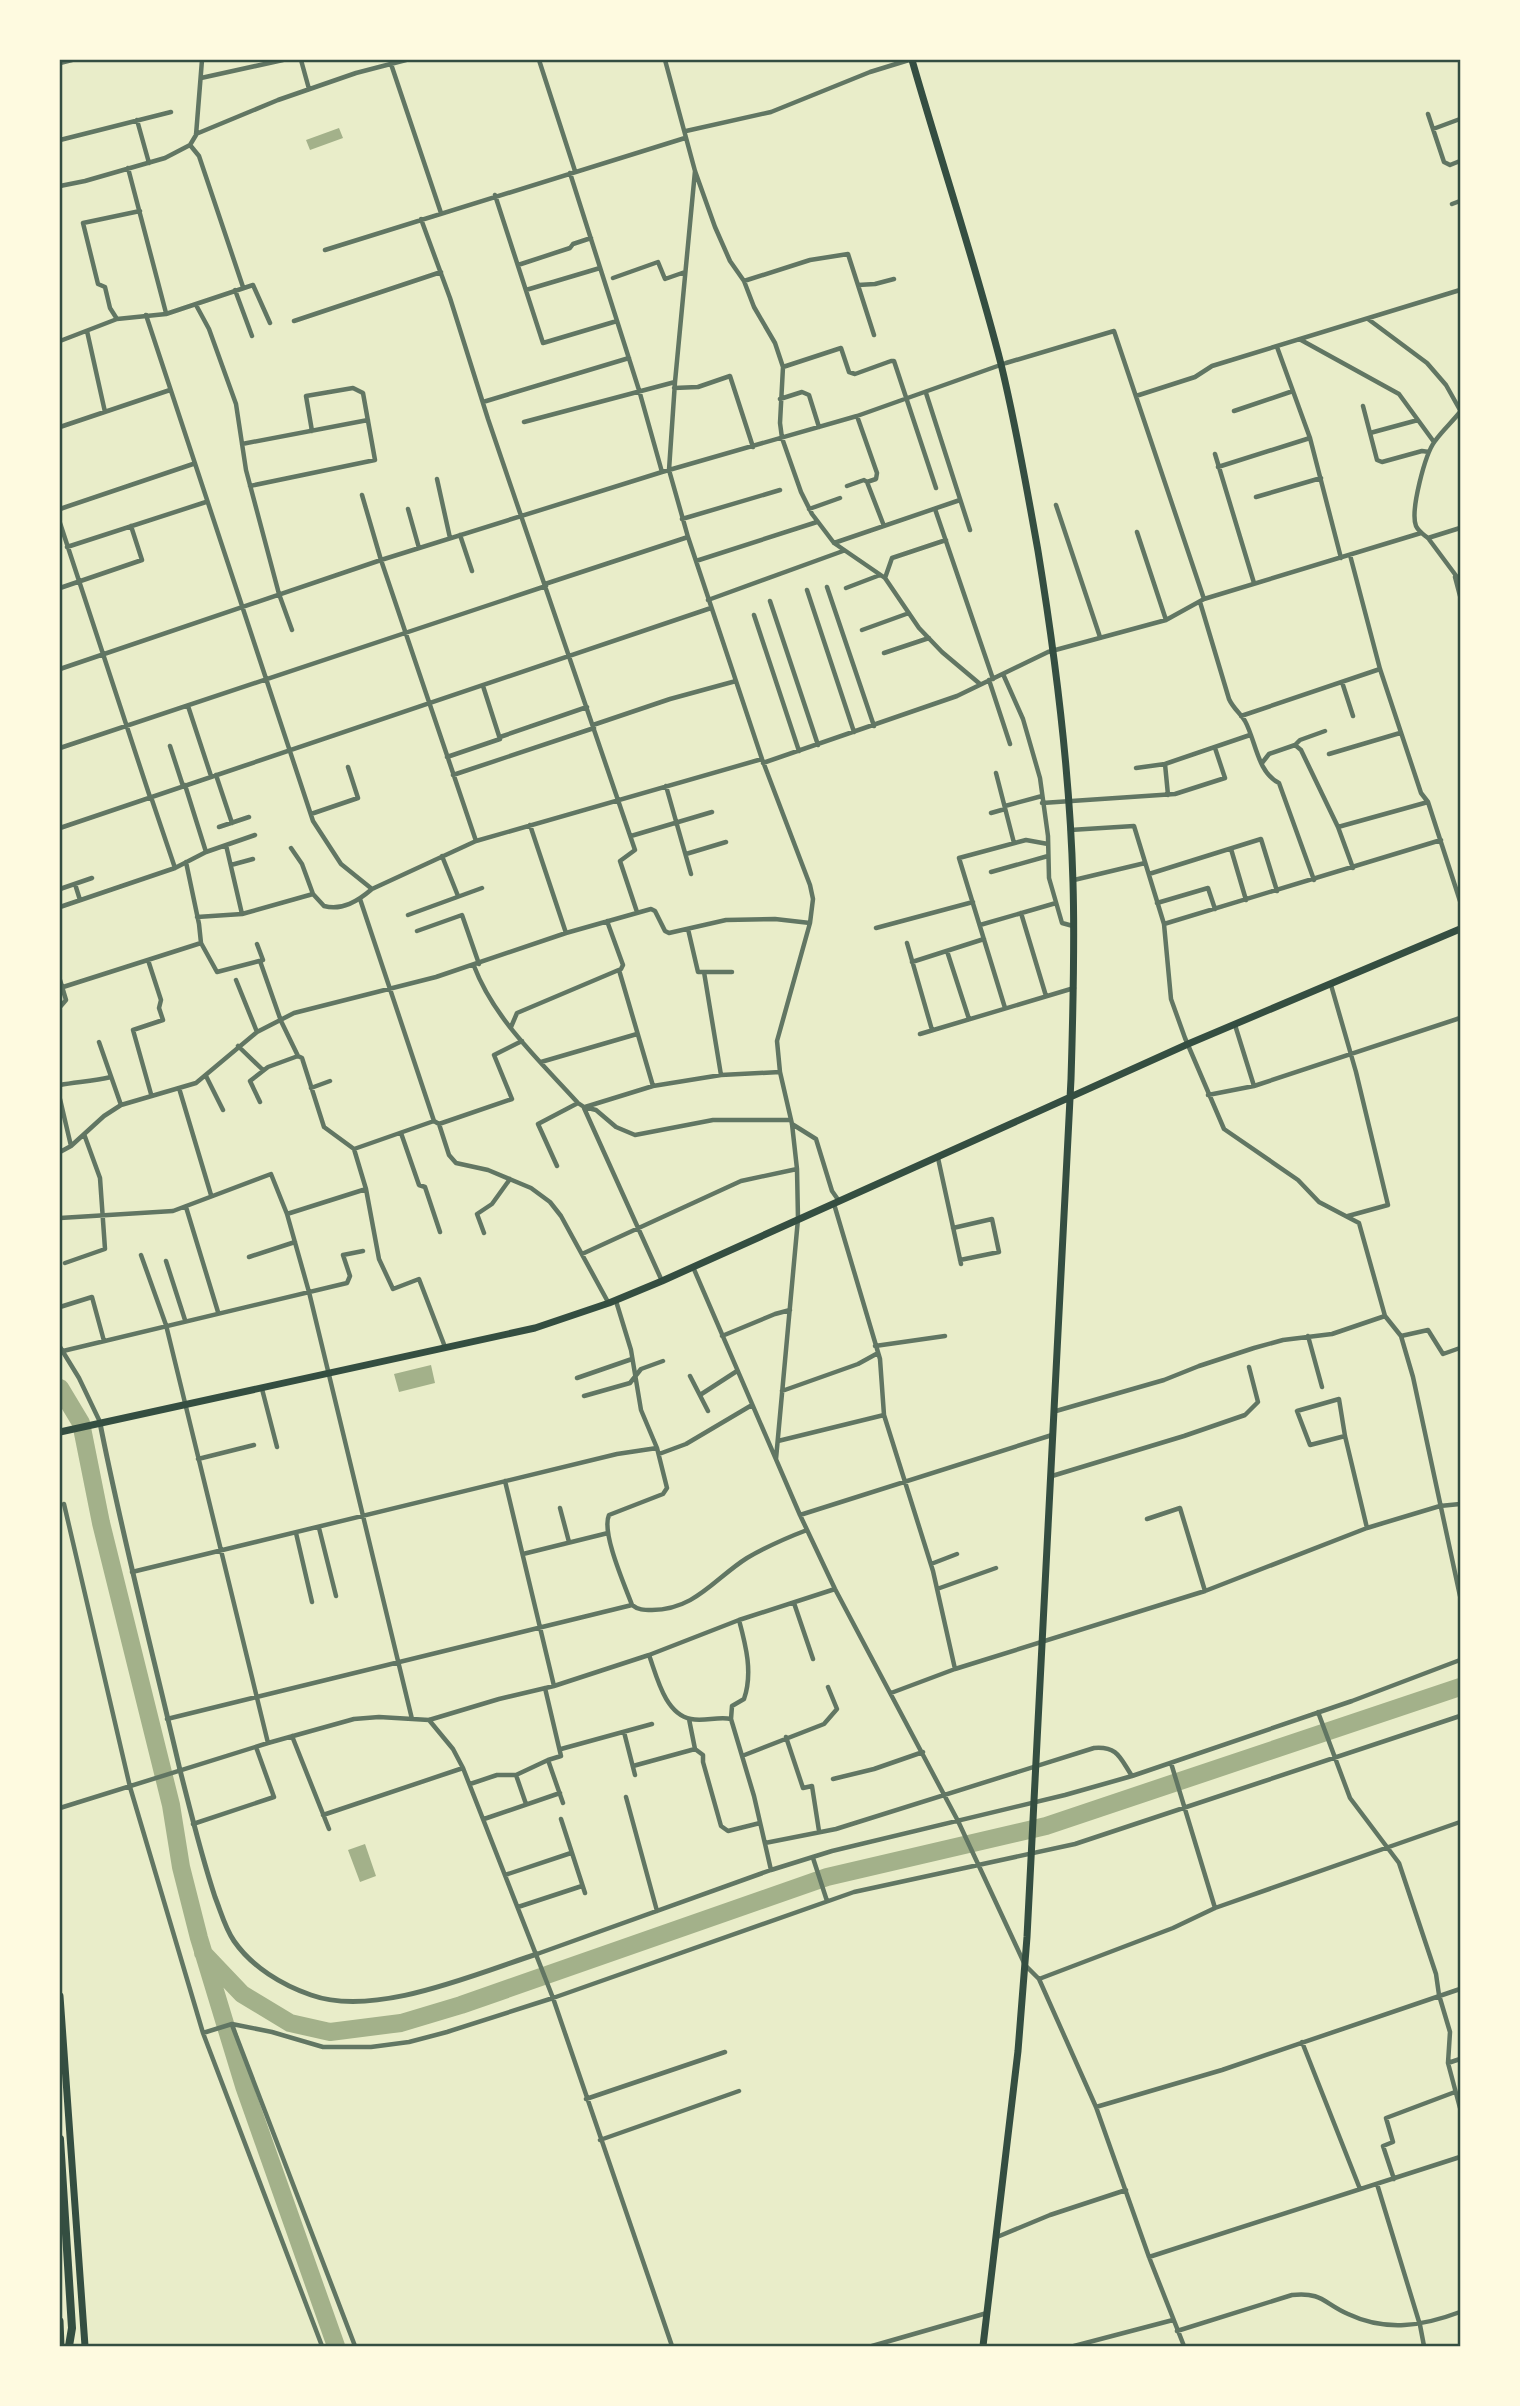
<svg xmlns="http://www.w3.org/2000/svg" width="1520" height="2406" viewBox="0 0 1520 2406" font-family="Overpass,sans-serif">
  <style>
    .water { fill: #a3b18a }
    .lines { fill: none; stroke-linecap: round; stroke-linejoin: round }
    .river { stroke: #a3b18a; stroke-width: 18 }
    .minor { stroke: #617663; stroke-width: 4.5 }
    .tertiary { stroke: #617663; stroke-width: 5 }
    .primary { stroke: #344e41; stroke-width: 7 }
    .motorway { stroke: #344e41; stroke-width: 8 }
    .neatline { fill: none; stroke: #344e41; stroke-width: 2.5 }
  </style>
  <rect width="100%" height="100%" fill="#e9edc9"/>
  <!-- water -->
  <path class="water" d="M339 128 343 138 310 150 306 140Z
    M431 1365 435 1383 399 1392 394 1374Z
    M365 1844 376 1876 360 1882 348 1850Z"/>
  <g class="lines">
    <!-- river -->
    <path class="river" d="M60 1388 81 1423 101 1523 171 1805 181 1867 199 1938 244 2086 336 2346
      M203 1953 242 1994 290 2023 330 2032 401 2023 461 2005 827 1877 1046 1826 1460 1687"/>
    <!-- minor -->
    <path class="minor" d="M301 60 309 89
      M539 60 575 171
      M665 60 695 171 715 227 730 261 744 281 754 307 775 343 783 367 780 423 782 438 801 492 812 514 834 543 885 578 919 628 942 652 980 684
      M60 63 72 60
      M391 64 441 213
      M201 78 283 60
      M1428 114 1444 162 1450 165 1460 161
      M137 120 149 163
      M1433 129 1460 119
      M686 131 771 112 870 72 909 60
      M196 134 278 100 356 73 406 60
      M60 140 171 112
      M190 145 199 156 243 287
      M128 168 166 313
      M695 171 675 382 669 470 688 537 762 759 810 885 813 899 810 923 777 1041 780 1072 792 1124 797 1169 798 1219 776 1459
      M570 173 639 390 662 472
      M60 186 85 181 165 158 190 145 196 135 202 60
      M495 195 543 343 617 321
      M1452 204 1460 201
      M421 219 450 298 488 419 635 850 620 861 637 912
      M325 250 685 138
      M518 265 570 248 573 244 591 238
      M613 278 658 262 665 279 685 272
      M744 281 810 260 848 254 874 335
      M858 285 875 284 894 279
      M235 290 252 336
      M526 290 600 268
      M196 305 209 329 236 404 246 470 279 594 292 630
      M146 315 313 821 341 864 372 889
      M117 319 110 308 105 287 98 284 83 223 140 211
      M1368 319 1427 363 1446 385 1460 410
      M294 321 441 272
      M87 331 105 412
      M1301 340 1399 394 1434 442
      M60 341 117 319 166 314 253 285 270 323
      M1277 347 1310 438 1341 558
      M783 367 841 348 849 372 855 374 891 361H894L936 488
      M674 388 698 387 730 376 753 447
      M926 393 970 530
      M1136 396 1195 377 1212 366 1460 290
      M780 399 802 392 809 395 819 427
      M483 402 629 358
      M1363 406 1377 460 1382 462 1422 451 1429 452
      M1234 411 1293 391
      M1460 412C1452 422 1442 431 1435 441 1425 454 1410 511 1416 526 1419 532 1423 534 1428 538L1460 581
      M857 416 877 473 876 479 867 482 884 526
      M524 422 675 382
      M60 427 170 390
      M1370 433 1418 420
      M242 444 368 420
      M1215 454 1254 583
      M1218 467 1310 438
      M437 479 450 538
      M250 486 375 460 363 393 353 388 306 396 312 431
      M847 486 864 480 867 482
      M362 495 381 560 476 841
      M1256 497 1321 478
      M1056 505 1100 637
      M60 509 193 464
      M408 509 419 548
      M809 509 840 498
      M935 509 993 679
      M682 519 780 490
      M60 523 150 797
      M1137 532 1166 620
      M460 535 472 571
      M1428 538 1460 528
      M834 543 960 500
      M67 547 206 502
      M1350 555 1380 669 1421 793 1428 802 1460 901
      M696 561 817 522
      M1455 577 1460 596
      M885 578 892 558 946 540
      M545 584 688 537
      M827 587 874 726
      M60 588 142 560 131 526
      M846 588 880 575
      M807 590 854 732
      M708 600 843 551
      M770 601 818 745
      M1200 602 1229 699C1233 708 1240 713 1245 721 1256 741 1257 772 1279 783L1314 880
      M754 615 799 751
      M862 630 909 613
      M884 653 929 638
      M60 669 381 560 662 472 857 416 1006 363 1114 331 1204 599
      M1003 674 1023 719 1040 778 1048 836 1049 878 1062 923 1073 926
      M989 680 1010 744
      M1342 682 1353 716
      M188 706 211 776
      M1241 716 1380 669
      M593 725 670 699 736 681
      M500 737 587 707
      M1295 745 1300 740 1325 731
      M170 746 183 786
      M60 748 546 586
      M1329 754 1400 733
      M447 757 500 739 483 686
      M763 763 957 696 1048 652 1166 620 1204 599 1421 533
      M1262 763 1269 754 1295 745 1301 750 1338 827 1353 868
      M1165 764 1168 795
      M1136 768 1165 764 1250 735
      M996 773 1014 843
      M216 775 232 823
      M453 775 594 728
      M666 786 691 874
      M151 797 175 868
      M1042 803 1175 794 1225 778 1215 748
      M1005 806 1042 796
      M991 813 1005 809
      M311 814 358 798 348 767
      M530 825 566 933
      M219 827 249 817
      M1338 827 1428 802
      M60 828 711 608
      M1070 830 1134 826 1164 924
      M631 836 712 812
      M1441 840 1164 924 1171 999 1185 1038 1224 1129 1298 1180 1319 1202 1359 1223 1385 1316 1401 1336 1413 1377 1460 1596
      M226 845 242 914
      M291 848 302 864 313 894
      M1231 849 1246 900
      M206 852 255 835
      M686 854 726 842
      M442 856 458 896
      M186 862 199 924 201 943 217 972 263 960 257 944
      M231 865 253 859
      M991 872 1048 856
      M1149 874 1261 839 1277 891
      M1074 880 1145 863
      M75 884 80 900
      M60 889 92 878
      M360 899 434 1121 439 1124 449 1155 456 1163 488 1170 531 1188 550 1202 561 1216 608 1302
      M1157 903 1208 888 1215 909
      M60 907 175 868 206 852 185 785
      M1021 913 1046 996
      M408 915 482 888
      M197 917 242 914 313 894 324 906C342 911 358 901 372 889L476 841 762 759
      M980 925 1056 903
      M876 928 973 902
      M688 929 698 972H732
      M417 931 462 915 479 964
      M907 943 932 1030
      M947 951 969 1019
      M148 960 161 1000 159 1008 163 1020 133 1030 151 1094
      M260 961 281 1021 298 1056 302 1058 324 1127 354 1149 434 1121
      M912 962 984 939
      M474 966C494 1019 540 1061 578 1103L584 1107 596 1110 616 1127 635 1135 713 1120H791
      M619 970 653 1086
      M704 972 721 1075
      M60 980 66 1000 60 1007
      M236 980 257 1032
      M1331 985 1356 1072 1388 1205 1348 1216
      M60 988 201 943
      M1005 1008 959 858 1026 840 1048 844
      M1235 1025 1254 1086
      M511 1027 517 1013 621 969 623 965 607 921
      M920 1034 1074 988
      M99 1042 121 1105
      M238 1046 263 1070
      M541 1062 637 1034
      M206 1076 223 1110
      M60 1085C77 1082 94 1081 111 1077
      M179 1088 211 1195
      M311 1088 330 1081
      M1208 1095 1254 1086 1460 1018
      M60 1099 71 1146
      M260 1102 250 1081 268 1067 298 1056
      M585 1107 653 1086 721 1075 780 1072
      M584 1108 662 1281
      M439 1124 512 1099 494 1055 522 1041
      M792 1124 816 1139 832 1191 839 1201
      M401 1133 419 1185 425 1187 440 1232
      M354 1149 366 1189 379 1259 393 1289 419 1279 445 1347
      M60 1152 71 1146 104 1116 121 1105 196 1083 257 1032 294 1013 436 977 566 933 651 909 655 911 665 931 669 933 726 920 775 919 810 923
      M938 1158 961 1264
      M557 1166 538 1124 578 1103
      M834 1204 880 1359 884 1415 933 1571 955 1669
      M186 1207 218 1312
      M287 1214 366 1189
      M60 1218 173 1211 271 1174 287 1214 309 1292 412 1719
      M953 1228 992 1219 999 1252 960 1260
      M484 1233 477 1214 492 1204 510 1179
      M582 1254 741 1181 797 1169
      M141 1255 166 1325 268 1743
      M249 1257 295 1242
      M166 1261 185 1320
      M65 1263 105 1249 100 1178 84 1134
      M693 1267 800 1515 835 1589 958 1821 1025 1965 1039 1979 1096 2107 1149 2257 1184 2346
      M616 1301 631 1350 641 1410 657 1448 667 1488 663 1494 609 1515C601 1532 625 1586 632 1605
      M60 1307 92 1297 104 1341
      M722 1336 775 1314 790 1310
      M1308 1336 1322 1387
      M1401 1336 1428 1330 1443 1354 1460 1348
      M875 1346 945 1336
      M60 1347 79 1378 100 1422
      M63 1351 347 1283 350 1276 343 1255 363 1251
      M690 1376 708 1411
      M577 1378 632 1359
      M262 1389 277 1447
      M782 1391 858 1364 878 1353
      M700 1395 737 1371
      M584 1396 630 1383 641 1369 663 1361
      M1056 1411 1164 1380 1199 1366 1254 1348 1283 1340 1332 1334 1385 1316
      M1345 1436 1310 1445 1297 1411 1339 1399 1345 1436 1367 1528
      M778 1441 884 1415
      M659 1454 686 1444 752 1405
      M198 1459 254 1445
      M1052 1476 1184 1436 1245 1415 1258 1402 1249 1367
      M505 1481 554 1686
      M64 1504 130 1787 203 2033 322 2346
      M560 1508 569 1542
      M800 1515 1052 1435
      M1147 1519 1180 1508 1205 1591
      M319 1528 336 1596
      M296 1533 312 1602
      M523 1554 608 1533
      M931 1564 957 1554
      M132 1572 617 1454 657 1448
      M937 1589 996 1568
      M794 1603 813 1659
      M649 1655C657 1677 665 1714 691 1719 704 1722 718 1716 731 1719L754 1796 771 1870
      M891 1693 955 1669 1205 1591 1367 1528 1440 1506 1460 1504
      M1318 1712 1350 1798 1399 1863 1436 1974 1439 1995 1450 2032 1448 2063 1460 2108
      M167 1719 632 1605C638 1610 644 1610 652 1610 695 1610 715 1578 747 1558 766 1547 786 1538 807 1530
      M689 1719 695 1749
      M731 1719 732 1706 744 1699C753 1673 746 1646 739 1620
      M429 1720 453 1749 463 1768 553 1998 672 2346
      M624 1732 635 1775
      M292 1736 329 1829
      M786 1737 803 1788 812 1786 819 1831
      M561 1749 652 1724
      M742 1756 824 1724 837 1709 828 1687
      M548 1760 563 1803
      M1171 1763 1215 1908
      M633 1766 695 1749 703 1755V1762L721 1826 728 1831 760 1823
      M516 1775 526 1804
      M833 1779 874 1769 923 1752
      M470 1784 497 1775H516L548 1760 561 1756 545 1688
      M626 1797 657 1911
      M60 1808 268 1743 354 1719 379 1717 429 1720 499 1699 554 1686 649 1655 739 1620 835 1589
      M323 1815 463 1768
      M484 1819 560 1793
      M561 1819 585 1893
      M193 1824 274 1797 256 1747
      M765 1843 836 1829 1094 1748C1118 1746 1120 1758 1132 1776
      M813 1858 827 1901
      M505 1875 571 1853
      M518 1907 582 1886
      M537 1954 771 1870 832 1851 1065 1795 1132 1776 1352 1701 1460 1660
      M1039 1979 1173 1928 1215 1908 1460 1822
      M232 2025 355 2346
      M203 2033 232 2024 272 2032 323 2047H371L409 2042 447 2032 553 1998 854 1892 1075 1844 1460 1716
      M1302 2042 1360 2189
      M1448 2063 1460 2059
      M586 2099 725 2052
      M1096 2107 1222 2070 1460 1989
      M600 2140 739 2091
      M1394 2179 1383 2146 1393 2142 1386 2118 1455 2092
      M1377 2184 1420 2325 1424 2346
      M997 2237 1050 2215 1126 2190
      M1149 2257 1460 2157
      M1177 2331 1292 2295C1323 2292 1323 2303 1348 2314 1386 2332 1423 2326 1460 2312
      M872 2346 987 2313
      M1074 2346 1173 2320"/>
    <!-- tertiary -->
    <path class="tertiary" d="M100 1423C123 1540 153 1654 180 1770 191 1813 201 1855 215 1897 221 1912 225 1928 234 1941 252 1967 282 1985 311 1995 375 2018 475 1974 537 1954"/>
    <!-- primary -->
    <path class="primary" d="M912 60C941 161 975 262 1001 364 1016 426 1027 489 1038 551 1056 661 1070 772 1073 883 1075 948 1073 1013 1071 1079L1027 1937 1018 2051 983 2346
      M60 1432 535 1328 609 1303 662 1281 1188 1044 1460 929
      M60 1996 85 2346
      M60 2321 61 2346"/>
    <!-- motorway -->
    <path class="motorway" d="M60 2029 61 2019
      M60 2139 72 2328 69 2346"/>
  </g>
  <!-- border -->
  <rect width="1520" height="2406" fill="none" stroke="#fefae0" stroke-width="122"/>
  <rect x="61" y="61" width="1398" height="2284" class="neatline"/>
</svg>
